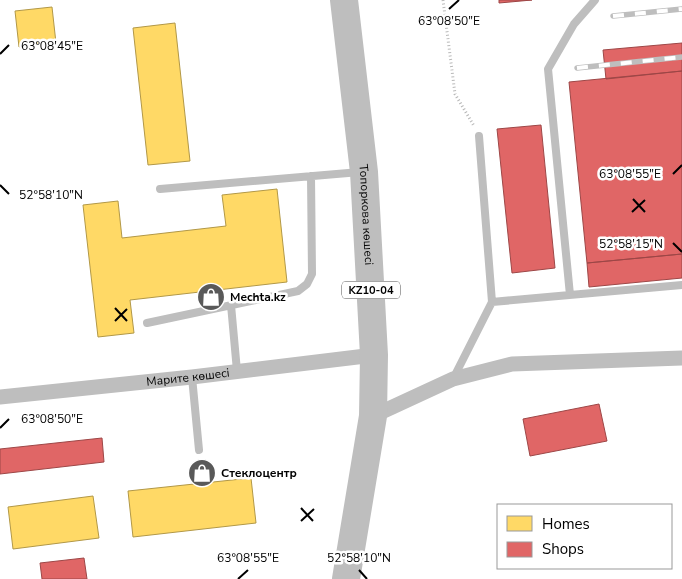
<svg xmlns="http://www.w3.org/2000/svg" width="682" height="579" viewBox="0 0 682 579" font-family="'Nunito Sans',sans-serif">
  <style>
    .homes { fill: #ffd966; stroke: #b29847 }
    .shops { fill: #e06666; stroke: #9d4747 }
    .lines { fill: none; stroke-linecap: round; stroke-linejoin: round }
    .path { stroke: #b9b9b9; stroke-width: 3; stroke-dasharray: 1 2.5; stroke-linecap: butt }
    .lane { stroke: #bebebe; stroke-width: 8 }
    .street { stroke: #bebebe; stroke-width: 15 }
    .highway { stroke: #bebebe; stroke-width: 28 }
    .rail-casing { stroke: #bebebe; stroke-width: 5.5 }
    .rail { stroke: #fff; stroke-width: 4; stroke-dasharray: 11; stroke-linecap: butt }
    .ticks { fill: none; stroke: #000; stroke-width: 2 }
    .labels { text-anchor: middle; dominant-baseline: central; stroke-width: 5; stroke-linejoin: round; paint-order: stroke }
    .shield { fill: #fff; stroke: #4c4c4c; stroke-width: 1 }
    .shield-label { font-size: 11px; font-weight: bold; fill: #000 }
    .street-label { font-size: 12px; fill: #000; stroke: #fff }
    .poi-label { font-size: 12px; font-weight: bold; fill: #000; stroke: #fff; text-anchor: start }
    .ticks-label { font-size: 12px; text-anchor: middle; fill: #000; stroke: #fff; stroke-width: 5; stroke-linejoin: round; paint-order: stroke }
  </style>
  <rect width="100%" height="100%" fill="#fff"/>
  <!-- homes -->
  <path class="homes" d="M52 7 56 43 19 47 15 11Z
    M175 23 190 161 148 165 133 28Z
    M277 189 287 282 130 300 134 333 98 337 83 205 118 201 122 238 226 226 222 195Z
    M251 478 256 523 133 537 128 491Z
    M93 496 99 538 13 549 8 507Z"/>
  <!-- shops -->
  <path class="shops" d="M499 0H532L499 3Z
    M682 43V71L606 79 603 50Z
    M682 71V254L587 263 569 82Z
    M541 125 555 268 512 273 497 129Z
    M682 254V278L589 287 587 263Z
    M599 404 607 441 530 456 523 419Z
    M102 438 104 462 0 474V449Z
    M84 558 87 579H42L40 563Z"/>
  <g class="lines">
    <!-- path -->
    <path class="path" d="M443 0 455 94 474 126"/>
    <!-- lane -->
    <path class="lane" d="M160 189 360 172
      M570 295 548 69 574 24 595 0
      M492 302 682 285
      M231 305 237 371
      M147 323 298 291 307 284 312 274 311 176
      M192 377 199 450
      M453 379 492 302 479 136"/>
    <!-- street -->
    <g class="street">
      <path id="s1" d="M0 397 192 377 374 355"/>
      <path d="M373 416 453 379 512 364 682 358"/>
    </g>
    <!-- highway -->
    <path class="highway" id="s2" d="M344 0 364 172 374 355 373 416 346 579"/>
    <!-- rail casing -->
    <g class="rail-casing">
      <path id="rail" d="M613 16 682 9
        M577 68 682 57"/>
    </g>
    <!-- rail -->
    <use href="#rail" class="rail"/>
  </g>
  <!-- ticks -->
  <path class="ticks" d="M449 9 459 0M0 54 9 45M673 174 682 165M0 185 9 194M633 199 645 212M632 212 645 200M673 243 682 252M115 308 127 321M115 321 127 309M0 428 9 419M301 508 313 521M301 521 314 509M359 570 367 579M238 579 248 570"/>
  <!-- icons -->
  <defs>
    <g id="shop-disc" transform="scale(1.4375)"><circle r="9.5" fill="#595959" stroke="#fff"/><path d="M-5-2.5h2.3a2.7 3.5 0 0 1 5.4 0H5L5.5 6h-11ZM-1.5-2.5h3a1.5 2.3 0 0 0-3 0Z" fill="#fff"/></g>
  </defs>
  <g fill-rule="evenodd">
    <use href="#shop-disc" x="211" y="297"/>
    <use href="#shop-disc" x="202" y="473"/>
  </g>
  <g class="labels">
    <!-- shield labels -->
    <rect class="shield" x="342" y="281.5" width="58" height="17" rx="4"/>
    <g class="shield-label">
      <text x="371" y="290">KZ10-04</text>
    </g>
    <!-- street labels -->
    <g class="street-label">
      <text stroke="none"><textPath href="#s2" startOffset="216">Топоркова көшесі</textPath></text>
      <text stroke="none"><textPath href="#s1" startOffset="189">Марите көшесі</textPath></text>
    </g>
    <!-- poi labels -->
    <g class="poi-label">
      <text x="230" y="297">Mechta.kz</text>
      <text x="221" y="473">Стеклоцентр</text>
    </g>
  </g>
  <g class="ticks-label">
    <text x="449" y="25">63°08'50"E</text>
    <text x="52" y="50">63°08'45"E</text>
    <text x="630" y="178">63°08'55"E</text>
    <text x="51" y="199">52°58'10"N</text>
    <text x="631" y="248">52°58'15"N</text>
    <text x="52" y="423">63°08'50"E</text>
    <text x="359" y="562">52°58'10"N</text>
    <text x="248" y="562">63°08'55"E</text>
  </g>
  <!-- legend -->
  <rect x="497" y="504" width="175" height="65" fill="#ffffff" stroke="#999999"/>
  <rect x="507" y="516" width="25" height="15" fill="#ffd966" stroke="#999999"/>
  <text x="542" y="529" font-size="15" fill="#000000">Homes</text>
  <rect x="507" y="542" width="25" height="15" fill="#e06666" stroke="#999999"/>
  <text x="542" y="554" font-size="15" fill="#000000">Shops</text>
</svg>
